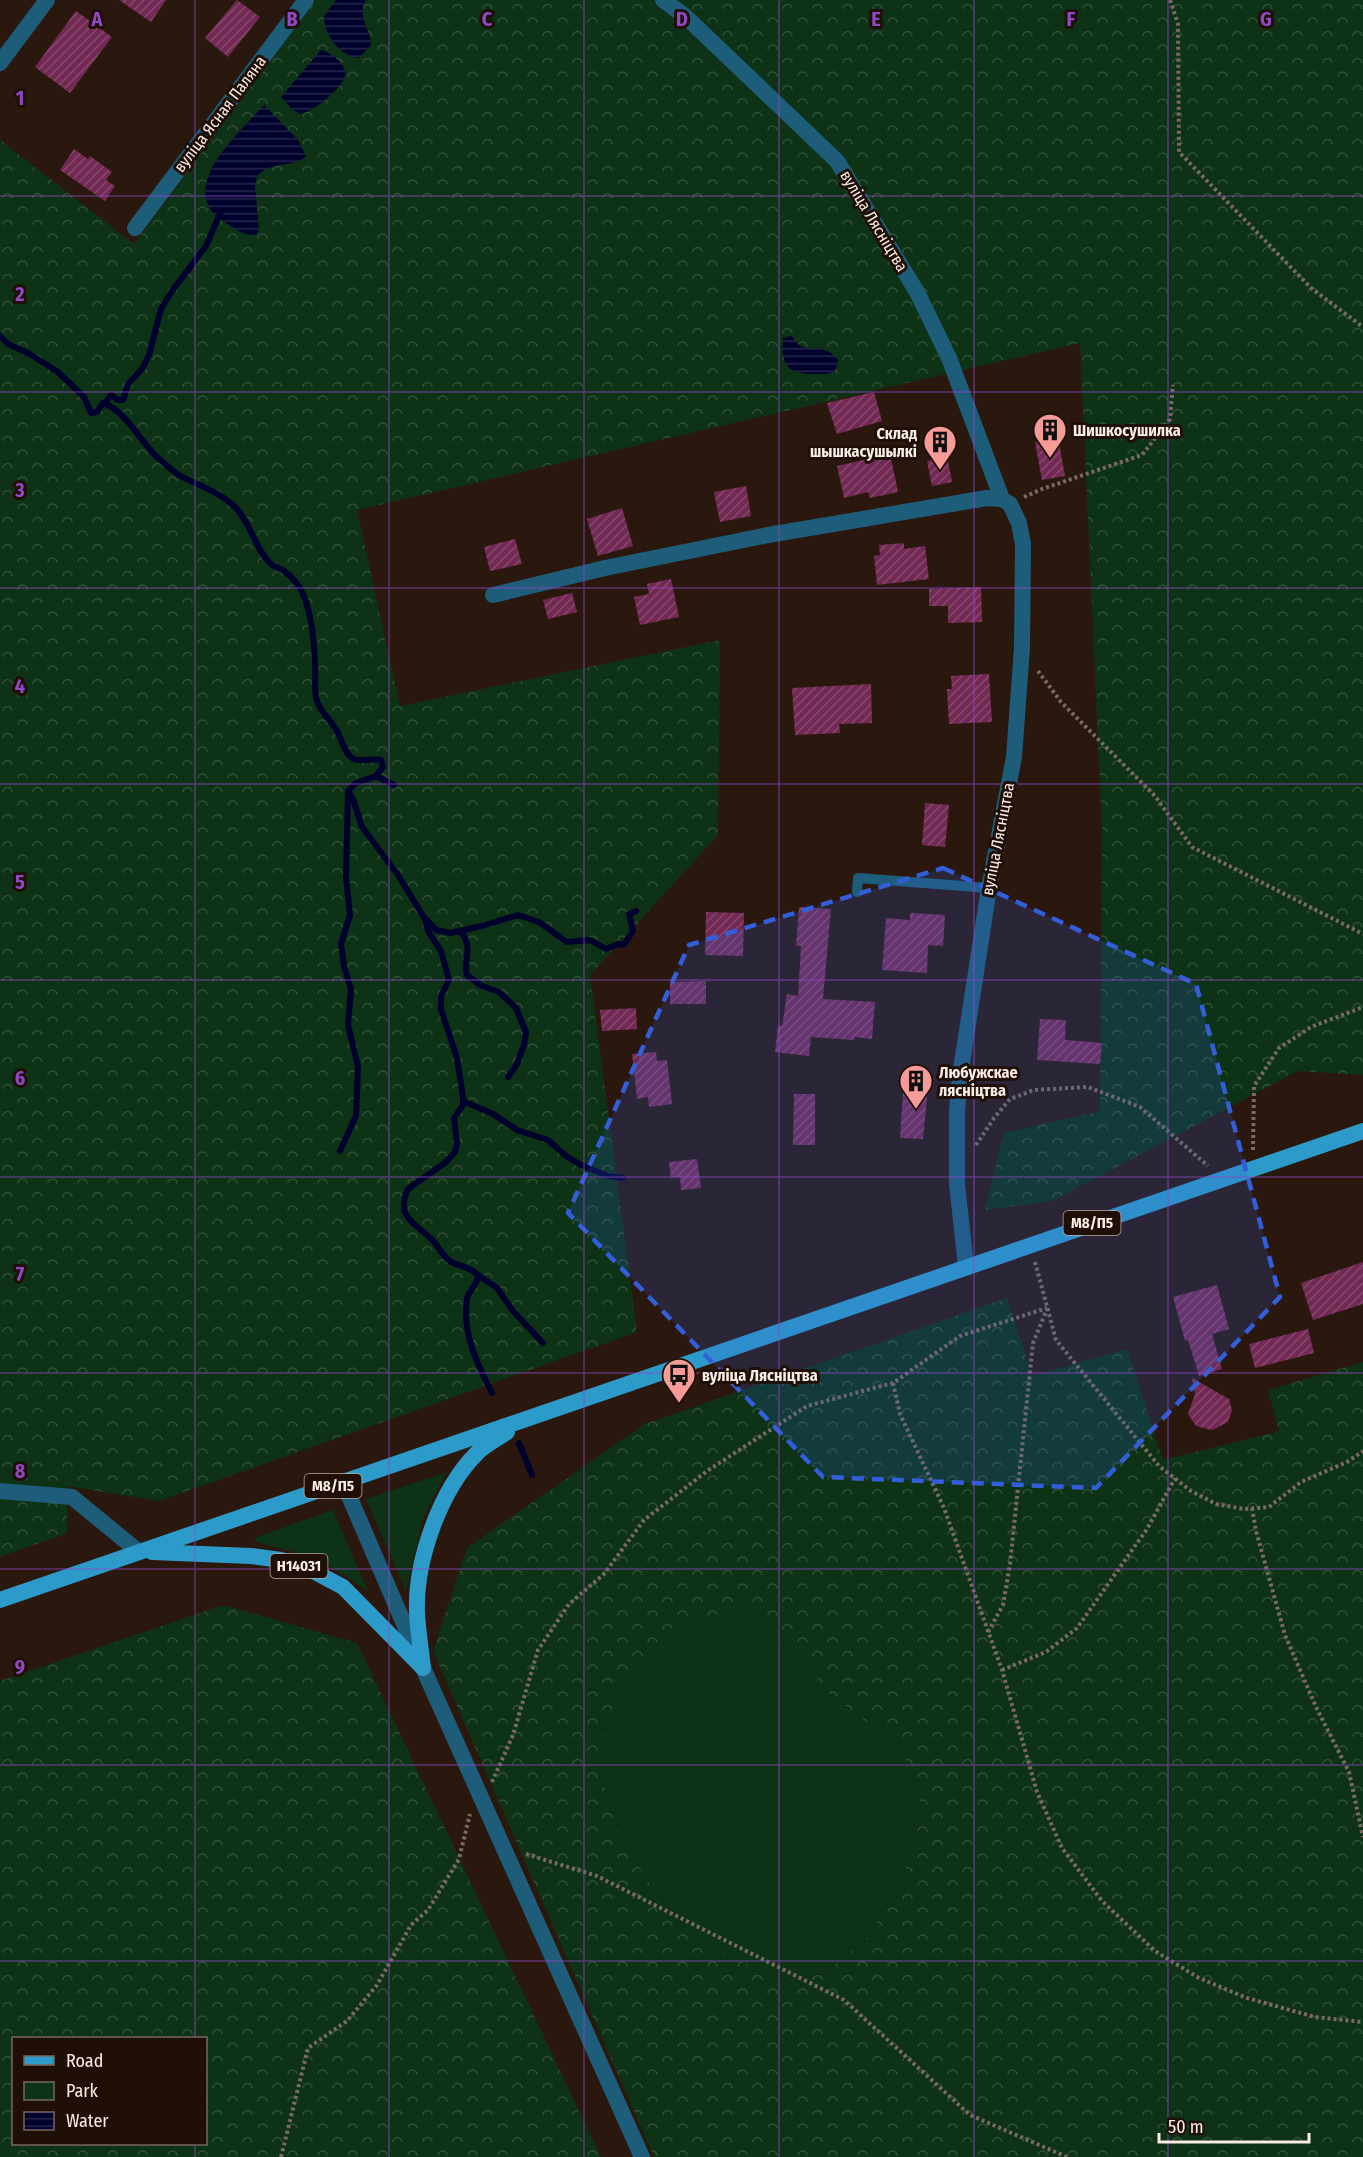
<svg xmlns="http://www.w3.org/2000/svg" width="1363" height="2157" viewBox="0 0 1363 2157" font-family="'Fira Sans Condensed',sans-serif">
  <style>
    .green { fill: #0d3215 }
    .forest { fill: url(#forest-crowns); fill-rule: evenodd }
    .water { fill: url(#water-rules) }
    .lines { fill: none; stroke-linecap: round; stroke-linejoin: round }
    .stream { stroke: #00012d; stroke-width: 6 }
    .building { fill: url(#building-hatch) }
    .path { stroke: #7a6a62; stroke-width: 4; stroke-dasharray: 3 3; stroke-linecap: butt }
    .service { stroke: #1e5d7a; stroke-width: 10 }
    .minor { stroke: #1e5d7a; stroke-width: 16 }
    .tertiary { stroke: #1e5d7a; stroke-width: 16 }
    .primary { stroke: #2d9bca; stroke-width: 16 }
    .marked { fill: #335ed9; fill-opacity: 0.2; stroke: #335ed9; stroke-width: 4.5; stroke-dasharray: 12 8; stroke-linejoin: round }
    .grid { fill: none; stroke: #8e49c5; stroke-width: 1.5; stroke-opacity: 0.55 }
    .labels { text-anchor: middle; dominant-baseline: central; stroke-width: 6; stroke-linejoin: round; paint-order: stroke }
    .shield { fill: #200f06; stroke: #b9aaa3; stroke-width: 1.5 }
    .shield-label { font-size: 15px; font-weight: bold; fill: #faece6 }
    .street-label { font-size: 16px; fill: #faece6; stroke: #200f06 }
    .poi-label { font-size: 16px; font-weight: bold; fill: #faece6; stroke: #200f06; text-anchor: start }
    .grid-label { font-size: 20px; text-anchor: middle; font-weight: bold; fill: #8e49c5; stroke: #200f06; stroke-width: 6; stroke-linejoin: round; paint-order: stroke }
  </style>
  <defs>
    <pattern id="forest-crowns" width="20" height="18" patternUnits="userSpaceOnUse" patternTransform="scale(1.5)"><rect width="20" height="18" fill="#0d3215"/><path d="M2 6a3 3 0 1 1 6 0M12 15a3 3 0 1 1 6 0" fill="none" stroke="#315037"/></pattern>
    <pattern id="water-rules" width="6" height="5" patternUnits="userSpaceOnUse" patternTransform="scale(1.5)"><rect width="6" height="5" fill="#00012d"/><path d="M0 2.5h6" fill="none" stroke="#26264b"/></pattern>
    <pattern id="building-hatch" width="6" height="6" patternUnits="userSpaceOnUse" patternTransform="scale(1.5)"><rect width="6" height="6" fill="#722953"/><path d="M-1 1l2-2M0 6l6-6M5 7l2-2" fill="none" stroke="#87486c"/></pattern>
  </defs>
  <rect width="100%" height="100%" fill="#2a180f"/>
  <!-- green -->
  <path class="green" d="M446 1472 423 1518 406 1591 366 1499Z
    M332 1510H333L368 1591 317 1558 259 1543 254 1538Z
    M748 1606 805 1662 827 1692 901 1748 923 1810 902 1880 868 1937 824 1974 777 1981 693 1935 650 1885 615 1825 596 1757 619 1688 673 1626Z"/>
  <!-- forest -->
  <path class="forest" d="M316 0H1363V1075L1298 1071 1052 1201 985 1210 1004 1133 1100 1111 1102 829 1080 343 357 510 400 706 720 640 718 835 590 975 637 1332 159 1501 67 1486V1533L0 1557V140L134 244Z
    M1007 1298 1032 1376 1127 1349 1163 1460 1279 1431 1268 1390 1363 1362V2157H654L433 1651 467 1548 645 1424ZM748 1606 805 1662 827 1692 901 1748 923 1810 902 1880 868 1937 824 1974 777 1981 693 1935 650 1885 615 1825 596 1757 619 1688 673 1627Z
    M223 1605 357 1643 601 2157H0V1681ZM14 2038H206V2144H14Z"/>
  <!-- water -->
  <path class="water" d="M336 0H366C356 15 371 30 371 45L359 58C340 56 324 35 324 16Z
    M321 50C327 51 332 55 337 59 341 63 346 69 345 75 344 87 312 113 300 114L293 110 281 97Z
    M264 105 298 140 306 156C295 168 272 160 257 176L255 186 259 228 257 234C246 238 233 227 224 222 173 189 239 134 264 105Z
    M792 336C803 359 821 338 838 360 838 361 836 368 836 369 831 375 824 374 818 374 790 375 780 368 783 338Z"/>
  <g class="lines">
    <!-- stream -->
    <path class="stream" d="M0 336 8 344 28 353 58 372 84 397 91 413 97 412 103 403C124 409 141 442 157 457 164 463 171 470 179 475 197 485 218 491 234 506 251 522 254 548 271 564 274 567 279 568 283 570 291 576 299 585 303 594 312 614 314 641 315 662 316 674 314 687 316 698 320 713 332 720 338 733 342 741 345 755 354 759 359 762 373 758 381 760L383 767 376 776 356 783 348 791 353 799 362 827 398 875 425 919 428 931 441 951 449 980 441 996V1009L457 1058 463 1097V1105L454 1118 457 1144 455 1152 446 1162 408 1189C394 1220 419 1224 434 1242 440 1249 444 1259 453 1263 462 1267 470 1267 478 1275 478 1285 469 1289 467 1299 462 1334 477 1363 492 1393
      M105 403 111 395 118 400H123L128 384 142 369 149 355 161 309 172 291 206 246 221 211
      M376 776 394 785
      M426 919 436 930 450 933 482 926 518 915 539 922 567 942 590 940 606 949 618 944 624 945 633 931 629 914 636 911
      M461 931C474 950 463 958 467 975L480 985 499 992 516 1008 526 1032 524 1045 517 1064 508 1077
      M463 1101 493 1114 517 1130 548 1140 566 1156 581 1165 608 1176 623 1178
      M340 1151 356 1116 358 1067 348 1025 351 989 344 966 341 944 350 915 346 877 348 793
      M478 1275 497 1288 513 1311 543 1343
      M519 1443 532 1475"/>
  </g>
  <!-- building -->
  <path class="building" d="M119 0H166L151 22Z
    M237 0 260 17 228 57 205 38Z
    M76 11 112 37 70 93 35 67Z
    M74 149 88 159 90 156 112 172 106 180 115 186 105 201 60 170Z
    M874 392 882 421 837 434 827 403Z
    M1058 437 1065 476 1042 480 1035 442Z
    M890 454 898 492 870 498 868 492 844 498 837 466Z
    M947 456 952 482 932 486 927 461Z
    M746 486 751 516 720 522 714 492Z
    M622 508 633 546 598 556 587 519Z
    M515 539 522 564 490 571 484 547Z
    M904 543V549L925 546 929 579 877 585 874 556 880 555 879 545Z
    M671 579 679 617 640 625 634 597 649 594 647 584Z
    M981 587 982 622 948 623V606H929V589Z
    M572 593 577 612 548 619 543 600Z
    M989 674 992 722 949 724 947 689H952L951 676Z
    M871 684 872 723 839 724 840 733 795 735 792 688Z
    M925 803 949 805 945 847 922 845Z
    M799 907 831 909 823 999 875 1002 872 1039 854 1037V1040L811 1037 809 1056 775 1052 778 1025 782 1026 787 994 798 996 801 946H796Z
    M706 912 744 913 743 956 705 955Z
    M910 913 945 915 943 946 928 945 927 973 882 970 886 918 910 920Z
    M706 981V1004H670V982Z
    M636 1008 637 1029 602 1031 600 1010Z
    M1040 1019 1066 1020 1065 1040 1102 1043 1100 1064 1037 1060Z
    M656 1052 657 1061 667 1060 672 1104 649 1107 648 1097 637 1099 632 1054Z
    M904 1077 929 1078 923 1139 900 1138Z
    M794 1094H815V1145H793Z
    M697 1159 701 1188 681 1190 680 1177 671 1178 669 1162Z
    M1363 1262V1304L1313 1320 1301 1283Z
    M1217 1285 1229 1329 1212 1334 1222 1369 1199 1376 1188 1340 1185 1341 1173 1297Z
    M1308 1329 1314 1353 1255 1368 1249 1344Z
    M1192 1378 1229 1399 1232 1410 1228 1422 1212 1430 1196 1426 1188 1414 1195 1394Z"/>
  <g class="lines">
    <!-- path -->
    <path class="path" d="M1170 0 1178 24 1179 152 1311 288 1363 327
      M1024 497 1042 489 1142 455 1170 419 1173 385
      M1038 671 1061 702 1155 796 1192 847 1363 934
      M976 1145 994 1118 1010 1099 1034 1090 1088 1087 1140 1107 1208 1166
      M1253 1150 1254 1086 1279 1048 1311 1027 1363 1007
      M1035 1262 1056 1340 1159 1466 1191 1491 1216 1504 1244 1509 1269 1507 1301 1482 1347 1462 1363 1451
      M893 1383 900 1414 944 1508 1002 1670 1037 1792 1062 1848 1102 1901 1155 1951 1199 1978 1247 1998 1315 2017 1363 2022
      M1252 1508 1256 1531 1285 1635 1316 1707 1349 1772 1363 1837
      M988 1632 1003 1605 1010 1564 1033 1343 1047 1309
      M1002 1670 1046 1652 1077 1628 1147 1529 1175 1478
      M492 1782 513 1735 538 1650 569 1604 604 1574 644 1520 707 1471 807 1406 893 1383 960 1336 1047 1308
      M526 1854 597 1876 844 2000 970 2115 1067 2157
      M281 2157 308 2048 347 2021 377 1985 411 1925 428 1910 459 1859 470 1814"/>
    <!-- service -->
    <path class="service" d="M857 892 858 878 989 888"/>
    <!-- minor -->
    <path class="minor" d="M663 0 685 16 837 161 917 292 949 358 1002 499 1010 504 1019 523 1023 544 1022 648 1014 757 989 888 960 1076 957 1111V1184L966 1266
      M0 63 47 0
      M135 228 306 0
      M493 595 605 568 768 535 987 498 1002 499
      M0 1491 72 1497 139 1552"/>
    <!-- tertiary -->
    <path class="tertiary" d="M343 1482 423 1668 642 2157"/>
    <!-- primary -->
    <path class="primary" d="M152 1552 251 1556 281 1560 313 1571 343 1587 423 1668
      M0 1600 1363 1131
      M423 1668C421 1650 418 1631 417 1613 415 1561 440 1490 477 1453 485 1445 497 1439 507 1432"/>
  </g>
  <!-- marked area -->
  <path class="marked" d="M943 868 1196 984 1280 1297 1096 1488 823 1477 568 1213 689 945Z"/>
  <!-- grid -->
  <path class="grid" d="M195 0V2038M389 0V2157M584 0V2157M779 0V2157M974 0V2157M1168 0V2157M0 196H1363M0 392H1363M0 588H1363M0 784H1363M0 980H1363M0 1177H1363M0 1373H1363M0 1569H1363M0 1765H1363M0 1961H1363M195 2144V2157"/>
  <!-- icons -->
  <defs>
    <g id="building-pin" transform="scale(1.725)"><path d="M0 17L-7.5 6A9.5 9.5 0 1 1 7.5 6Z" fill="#f59b98" stroke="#200f06"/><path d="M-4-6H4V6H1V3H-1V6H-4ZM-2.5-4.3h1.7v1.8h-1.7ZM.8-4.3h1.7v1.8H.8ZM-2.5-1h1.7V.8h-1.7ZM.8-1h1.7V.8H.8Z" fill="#111"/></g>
    <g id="bus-pin" transform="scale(1.725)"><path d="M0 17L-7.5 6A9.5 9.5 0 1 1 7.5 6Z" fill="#f59b98" stroke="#200f06"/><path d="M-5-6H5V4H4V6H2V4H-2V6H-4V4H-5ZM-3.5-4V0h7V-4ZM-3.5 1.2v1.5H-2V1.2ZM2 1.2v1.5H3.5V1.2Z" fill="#111"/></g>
  </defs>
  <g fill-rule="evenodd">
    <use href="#building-pin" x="1050" y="430"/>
    <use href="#building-pin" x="940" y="442"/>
    <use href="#building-pin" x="916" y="1081"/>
    <use href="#bus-pin" x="679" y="1375"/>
  </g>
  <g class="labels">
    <!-- shield labels -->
    <g class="shield">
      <rect x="1063.5" y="1211" width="57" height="24" rx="4.5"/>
      <rect x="304.5" y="1474" width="57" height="24" rx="4.5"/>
      <rect x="270.5" y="1554" width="57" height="24" rx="4.5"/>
    </g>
    <g class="shield-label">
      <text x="1092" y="1223">М8/П5</text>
      <text x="333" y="1486">М8/П5</text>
      <text x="299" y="1566">Н14031</text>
    </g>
    <!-- street labels -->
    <g class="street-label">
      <text transform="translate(220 114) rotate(-53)">вуліца Ясная Паляна</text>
      <text transform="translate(874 221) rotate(59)">вуліца Лясніцтва</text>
      <text transform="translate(998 839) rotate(-79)">вуліца Лясніцтва</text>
    </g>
    <!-- poi labels -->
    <g class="poi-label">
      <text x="1073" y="430">Шишкосушилка</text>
      <text x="917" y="433" text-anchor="end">Склад<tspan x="917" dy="18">шышкасушылкі</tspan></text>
      <text x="939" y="1072">Любужскае<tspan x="939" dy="18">лясніцтва</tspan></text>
      <text x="702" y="1375">вуліца Лясніцтва</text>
    </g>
  </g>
  <g class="grid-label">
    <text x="97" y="26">A</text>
    <text x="292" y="26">B</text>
    <text x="487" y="26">C</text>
    <text x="682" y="26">D</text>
    <text x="876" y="26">E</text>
    <text x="1071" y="26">F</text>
    <text x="1266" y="26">G</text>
    <text x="20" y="105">1</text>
    <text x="20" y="301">2</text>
    <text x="20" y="497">3</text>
    <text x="20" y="693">4</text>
    <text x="20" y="889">5</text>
    <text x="20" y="1085">6</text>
    <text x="20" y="1281">7</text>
    <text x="20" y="1478">8</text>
    <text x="20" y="1674">9</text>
  </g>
  <!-- legend -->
  <rect x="12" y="2037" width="195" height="108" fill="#200f06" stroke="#776760" stroke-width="1.5"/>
  <rect x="24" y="2056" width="30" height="9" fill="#2d9bca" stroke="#776760" stroke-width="1.5"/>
  <text x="66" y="2067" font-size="18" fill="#faece6">Road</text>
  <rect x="24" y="2082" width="30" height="18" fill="#0d3215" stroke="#776760" stroke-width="1.5"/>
  <text x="66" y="2097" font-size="18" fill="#faece6">Park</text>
  <rect x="24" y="2112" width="30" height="18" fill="url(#water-rules)" stroke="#776760" stroke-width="1.5"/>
  <text x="66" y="2127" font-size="18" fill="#faece6">Water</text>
  <!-- scale -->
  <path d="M1159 2133v9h150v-9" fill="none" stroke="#faece6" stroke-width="3"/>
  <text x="1168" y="2133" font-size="18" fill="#faece6" stroke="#200f06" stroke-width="4.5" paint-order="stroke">50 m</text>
</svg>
